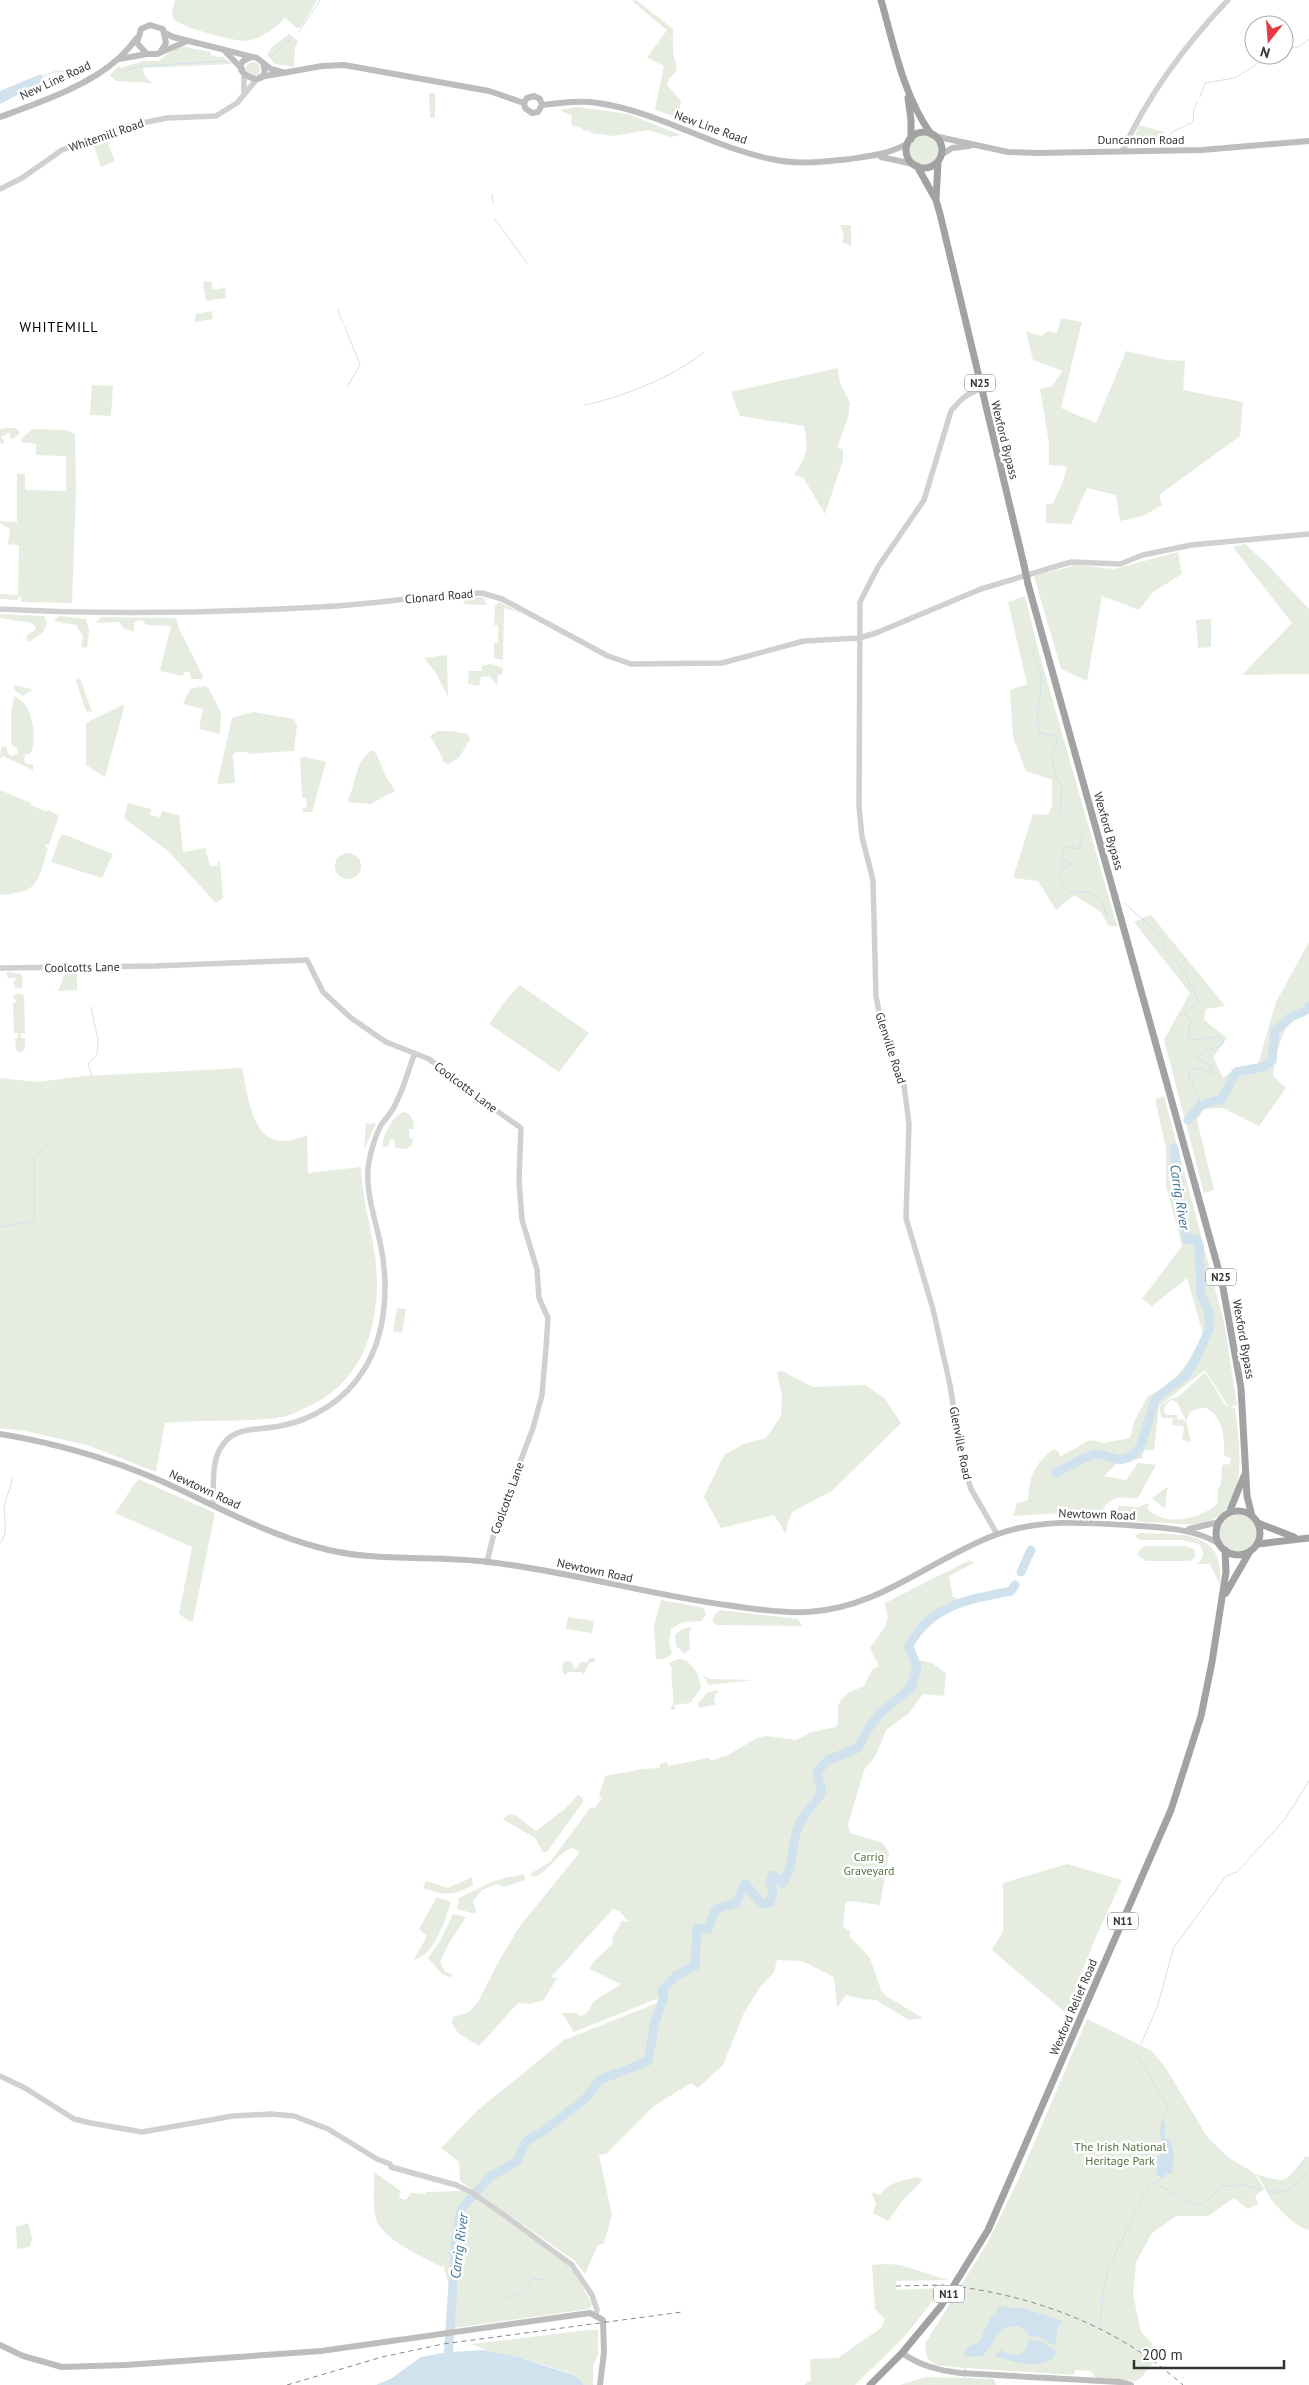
<svg xmlns="http://www.w3.org/2000/svg" width="1309" height="2385" viewBox="0 0 1309 2385" font-family="'PT Sans',sans-serif">
  <style>
    .green { fill: #e6ecdf; fill-rule: evenodd }
    .water { fill: #cfe2ee }
    .lines { fill: none; stroke-linecap: round; stroke-linejoin: round }
    .stream { stroke: #cfe2ee; stroke-width: 1 }
    .river { stroke: #cfe2ee; stroke-width: 9 }
    .tertiary { stroke: #d0d0d0; stroke-width: 5.5 }
    .secondary { stroke: #bdbdbd; stroke-width: 6 }
    .trunk { stroke: #a2a2a2; stroke-width: 7 }
    .rail { stroke: #888; stroke-width: 1; stroke-dasharray: 5 4; stroke-linecap: butt }
    .trunk-bridge { stroke: #a2a2a2; stroke-width: 7 }
    .labels { text-anchor: middle; dominant-baseline: central; stroke-width: 5; stroke-linejoin: round; paint-order: stroke }
    .shield { fill: #fff; stroke: #707070; stroke-width: 1 }
    .shield-label { font-size: 11px; font-weight: bold; fill: #333 }
    .street-label { font-size: 12px; fill: #333; stroke: #fff }
    .park-label { font-size: 12px; fill: #56703f; stroke: #fff }
    .neighbourhood-label { font-size: 14px; letter-spacing: 1px; fill: #000; stroke: #fff }
    .water-label { font-size: 14px; font-style: italic; fill: #3f7597; stroke: #fff }
  </style>
  <rect width="100%" height="100%" fill="#fff"/>
  <!-- green -->
  <path class="green" d="M175 0H317L301 27 297 28 285 18C278 27 257 41 246 41 234 41 179 27 174 19 170 13 174 6 175 0Z
    M636 0 673 29V52L677 70 668 80 667 85 681 101 678 115 673 116 655 110 664 66 647 58 667 30 632 1Z
    M289 34 298 41 295 48 294 67 275 64 267 54 272 47Z
    M184 47 211 52V56L223 57 232 64 143 68C143 75 148 81 154 83L116 81 110 75 119 66 121 68 143 61H158L175 49Z
    M246 69a7 7 0 1 1 14 0a7 7 0 1 1-14 0Z
    M429 93H435V118H430Z
    M577 107 628 114 681 135 671 137 648 130 614 136 591 133V131L582 130V128L573 126 571 123 572 116 560 110Z
    M1139 125 1164 132 1159 143 1135 136Z
    M909 150a15 15 0 1 1 30 0a15 15 0 1 1-30 0Z
    M104 139 107 141 115 161 101 167 93 144Z
    M840 225H851V246L842 242 844 234Z
    M211 281 213 290 225 288 226 298 206 301 203 282Z
    M212 311 213 319 194 322 196 314Z
    M1061 318 1082 322 1061 408 1096 423 1126 351 1167 360 1185 361 1183 390 1243 402 1240 436 1159 495 1162 505 1143 516 1120 521 1116 495 1087 488 1071 524 1046 523V505L1053 503 1063 482 1067 466 1049 465V443L1040 389 1052 386 1063 371 1033 360 1026 331 1041 336 1048 331 1057 333Z
    M838 368 840 383 850 403 848 418 837 448 843 449V460L825 514 803 477 794 475C807 456 809 448 804 426L740 416 731 392Z
    M92 385 113 386 111 416 90 415Z
    M5 428H16L20 433 13 439 10 438V433H6V436L3 435 1 438 4 440V444L0 443V429Z
    M33 429 66 430 75 434 76 493 72 603 21 602V595L17 600 0 599V594L18 595 19 545 8 544 10 529 0 523V521L17 522V474H25V490L66 491V456L36 455V444L21 442 22 438Z
    M1245 544 1266 563 1309 609V674L1242 675 1292 623 1233 547Z
    M1178 552 1182 574 1153 592 1139 610 1102 596 1087 681 1061 669 1034 576 1076 565 1114 569Z
    M1025 596 1038 649 1117 926H1109L1101 912 1074 895 1056 910 1038 881 1013 878 1033 814 1048 815 1052 806V780L1026 771 1013 737 1010 690 1027 684 1008 602Z
    M463 597H483L487 605 464 604Z
    M499 602 523 614 504 608 503 660 494 658V643H498V625H494L495 606Z
    M0 614 44 616 47 623 43 632 29 642 26 639 27 635 34 631 36 628 33 623 0 618Z
    M59 616 86 619 89 631 87 648 81 647 83 637 76 625 54 621Z
    M101 617 176 618 180 631 203 676 202 679H191L190 672H184L183 676 160 671 171 626 147 625 142 620 134 622V632L123 628 119 622 96 623Z
    M1211 619V647L1198 648 1196 620Z
    M447 655 448 697 436 673 424 658Z
    M491 664 503 668 502 675H498L497 686 490 676 481 677 479 686 468 684 469 671H482V666Z
    M78 678 81 681 92 712 86 711 76 681Z
    M14 685 31 689 32 690 23 696 14 690Z
    M205 686 209 689 221 713 220 734 199 729 203 709 183 704 190 689Z
    M14 696C33 703 37 736 31 753L25 755 24 760 27 764H33V770L3 756 0 759 1 747 6 746 9 755 12 756 18 753 17 748 11 744V714Z
    M122 705 124 706 123 712 105 777 86 765V724C90 719 114 711 122 705Z
    M253 712 294 719 297 725 294 751 248 754 247 752H236L233 755 235 783 217 784 232 718Z
    M438 731H451L468 734 470 739 459 758 448 764 442 761 443 758 430 736Z
    M371 751H375L387 779 395 790 393 793 388 794 371 804 349 802 348 800C349 795 351 794 352 790 357 773 357 762 371 751Z
    M306 757 326 762 312 812H303L302 808 307 807 306 798H302L300 758Z
    M0 790 31 803V805L46 812 48 810 59 816 49 845 46 844 45 847 48 848C41 870 39 892 15 893 9 894 4 896 0 894Z
    M128 803 151 809 150 815 160 817 162 811 179 815 183 852 205 848 210 866H217L218 862 220 861 223 898 216 903 168 851 124 818Z
    M61 835H65L113 854 102 878 51 862Z
    M335 866a13 13 0 1 1 26 0a13 13 0 1 1-26 0Z
    M1151 915 1225 1006 1206 1009 1204 1020 1227 1038 1213 1057 1223 1078 1237 1067 1258 1064 1276 1002 1309 942V1013L1288 1022 1276 1053 1273 1076 1286 1088 1259 1126 1223 1108 1204 1109 1197 1120 1214 1190 1204 1193 1164 1040 1190 993 1134 922Z
    M6 972 21 974 23 979 22 988H15L13 981H16L15 978H8Z
    M65 973H77V990L58 991Z
    M520 985 589 1033 559 1072 489 1024 505 1001Z
    M18 993 24 995 25 1033H21V1038H25V1049L20 1053 16 1050 15 1039 18 1038V1033H14L13 1003H17L13 997Z
    M242 1068C250 1105 253 1159 307 1135L308 1173 361 1167C362 1201 373 1232 376 1265 381 1323 364 1382 307 1407 299 1410 291 1416 282 1417 244 1423 204 1419 165 1423L156 1472 87 1445 25 1431 0 1428V1078L37 1082 85 1076Z
    M1164 1096 1224 1322 1237 1405 1229 1407 1205 1370 1159 1406 1154 1450H1144L1142 1458 1117 1463 1104 1476 1126 1480 1138 1463 1156 1465 1138 1498C1115 1497 1112 1495 1099 1515L1061 1513 1013 1516 1017 1503 1028 1500C1030 1475 1034 1464 1054 1449L1059 1452 1060 1457 1090 1440 1104 1443 1130 1438 1134 1422 1148 1396C1177 1386 1190 1359 1203 1334L1187 1278 1152 1306 1142 1299 1182 1246 1166 1186V1148L1155 1099Z
    M403 1112 408 1113 414 1121 413 1129H409V1137L413 1139 412 1145 406 1149 396 1148 394 1140 390 1139 388 1147H382C383 1136 392 1117 403 1112Z
    M366 1122 370 1124 376 1123 364 1150Z
    M397 1308 406 1309 402 1333 393 1331Z
    M782 1371 813 1387 865 1385 884 1398 901 1423 832 1491 792 1512 787 1524 786 1534 774 1515 721 1528 704 1497 724 1455 744 1444 766 1438 781 1416 782 1396 777 1372Z
    M1205 1372 1226 1406 1235 1408C1239 1442 1251 1506 1207 1522 1196 1526 1181 1524 1169 1523 1152 1522 1132 1523 1116 1517L1115 1514 1119 1506 1139 1507 1147 1503 1149 1505 1147 1508C1163 1528 1201 1519 1217 1504L1218 1495 1217 1490 1221 1484 1222 1465 1230 1464 1231 1459 1224 1455C1225 1439 1223 1416 1206 1408H1200L1190 1412 1186 1421 1191 1442 1182 1440 1184 1426 1172 1425 1173 1418H1161L1160 1406 1170 1399 1178 1397ZM1171 1400 1177 1402 1185 1419 1184 1424V1420L1177 1419V1415H1166L1164 1411 1165 1405Z
    M138 1479 215 1513 193 1621 190 1622 179 1614 192 1547 115 1513Z
    M1166 1488 1169 1489 1167 1490 1165 1509 1152 1498Z
    M1219 1534a19 19 0 1 1 38 0a19 19 0 1 1-38 0Z
    M1141 1533C1182 1535 1225 1529 1220 1585L1210 1564H1197C1204 1559 1205 1551 1199 1544L1181 1540H1139L1135 1536Z
    M1147 1546H1185L1194 1549 1196 1556 1190 1561H1146L1137 1555 1141 1548Z
    M970 1560 974 1563 949 1576 953 1597 961 1601 928 1621 909 1646 913 1659 932 1663 946 1673 944 1696 923 1694 909 1713 886 1730 876 1755 864 1770 848 1824 850 1833 883 1843 889 1853 880 1905 849 1901 845 1904 843 1927 850 1931V1937L870 1958 881 1990 886 1996 923 2018 909 2020 876 2000 862 1999 846 1995 837 2008 834 1977 802 1961 777 1960 774 1972 760 1987 744 2013 723 2065 698 2088 691 2083 654 2106 606 2154 599 2155 612 2215 604 2243 598 2245 585 2274 574 2260 460 2181 459 2162 441 2148 478 2110 564 2040 657 2003 645 2058C621 2066 600 2071 588 2093L590 2095 599 2080 606 2076 648 2061 655 2022 664 1996 574 2032 562 2013H576L580 2016 586 2014 594 2001 621 1984 589 1969 595 1960 613 1944 612 1938 622 1921 629 1922 619 1911 613 1909 551 1977 557 1978 544 2000 530 2004 518 2003 479 2046 458 2033 452 2023 453 2017 469 2012 478 2002 500 1959 520 1926 580 1852 573 1848C558 1851 548 1874 533 1877L530 1874 550 1862 591 1807 595 1808 602 1798 599 1796 605 1776 643 1769 660 1768V1764L667 1762 668 1766 709 1758 711 1761 728 1755 757 1738 766 1736 796 1740 812 1732 836 1727C839 1721 838 1716 838 1710 838 1695 853 1691 864 1686L872 1670 879 1666 870 1648 884 1628 888 1618 885 1603Z
    M661 1600 704 1608 706 1615 701 1621 683 1622 671 1629 669 1642 672 1654 664 1659H656L654 1626Z
    M721 1610 798 1619 802 1626 717 1625 712 1621 716 1613Z
    M568 1617 594 1621 592 1633 566 1629Z
    M692 1627 689 1633 690 1649 684 1654 676 1645 675 1635 682 1629Z
    M589 1658H595V1661L589 1663 584 1674 581 1672H568L566 1675 563 1673 562 1664 565 1661H571L574 1668H577L580 1662H588Z
    M679 1659C692 1660 700 1676 701 1688L690 1703 674 1705 676 1709 670 1710C678 1700 669 1682 672 1668L669 1663Z
    M703 1675 709 1679 754 1680 709 1685Z
    M717 1690 719 1693 715 1694 714 1702 717 1704 699 1708 698 1703 707 1693Z
    M578 1795 583 1798V1802L547 1852H543L535 1838 503 1819 510 1814C521 1816 527 1826 536 1831L566 1808Z
    M1067 1864 1122 1880 1095 1939 1066 2013 992 1950 1003 1931V1883Z
    M524 1875 525 1880 504 1887 497 1884 482 1890 473 1901 476 1910 475 1914 457 1909 459 1898C481 1887 500 1876 524 1875Z
    M472 1877 473 1885C453 1896 445 1896 423 1888L426 1881 448 1888Z
    M437 1897 451 1902C444 1921 436 1954 414 1960L427 1936 419 1929Z
    M453 1914 466 1917 449 1943 440 1962 445 1972 454 1975 450 1977 442 1974 428 1958 440 1941Z
    M1087 2019 1152 2051 1165 2067 1208 2138 1228 2157 1254 2173 1264 2189 1255 2196 1258 2204 1248 2209 1234 2198 1208 2216H1176L1152 2233 1136 2262 1133 2294 1141 2332 1152 2343V2354L1148 2359 1153 2363 1141 2378 1136 2381 1096 2378 1091 2371 1076 2370 1073 2375 966 2368 965 2378 994 2379 996 2385H900L926 2377 963 2378 964 2368 935 2365 927 2358 925 2344 988 2242 1020 2176Z
    M1306 2156 1309 2157V2230C1297 2228 1274 2206 1268 2194 1263 2185 1263 2182 1255 2174 1290 2183 1283 2184 1306 2156Z
    M374 2172 401 2191 399 2198 406 2200 411 2193 425 2194 426 2192 465 2191 476 2198 572 2268 592 2304 589 2309 454 2328 456 2294 450 2288 443 2265 441 2267C422 2256 383 2240 376 2219 372 2205 375 2186 374 2172Z
    M916 2177 923 2180 904 2199 888 2221 873 2213 876 2204 871 2192 880 2195C889 2182 902 2181 916 2177Z
    M28 2223 32 2238 30 2247 17 2249 16 2227Z
    M888 2264 900 2265 948 2280 896 2281V2290L943 2288 905 2336 855 2385H804L811 2380 810 2359 838 2358 881 2328 885 2319 875 2309 872 2265Z
    M588 2330H598V2355L593 2366V2385H584L576 2376 554 2368 518 2357 490 2352 472 2344Z"/>
  <!-- water -->
  <path class="water" d="M41 74 44 81 0 104V91Z
    M1161 2121 1165 2122V2138L1170 2140 1174 2154 1172 2174H1166L1165 2177H1160L1156 2173 1158 2157 1164 2150 1160 2135Z
    M999 2306 1025 2309 1062 2321V2323L1057 2328 1056 2345 1050 2344 1040 2337 1028 2336V2332L1018 2326 1006 2327C995 2335 992 2347 982 2356L964 2357 966 2348 979 2342 991 2317 997 2313Z
    M1028 2340 1041 2341 1055 2351V2356C1037 2372 1016 2362 995 2356L1001 2350C1013 2358 1026 2357 1028 2340Z
    M448 2348 451 2352 483 2350 518 2357 576 2376 584 2385H376L392 2378 421 2357 443 2353Z"/>
  <g class="lines">
    <!-- stream -->
    <path class="stream" d="M299 32 320 0
      M1284 47H1299L1309 39
      M270 57 292 38
      M125 71 140 66 226 61
      M42 77 54 72 87 68
      M1200 97 1205 83 1235 78 1271 55
      M1162 147 1172 132 1193 122 1194 109 1197 102
      M492 194 493 203
      M494 218 527 263
      M338 310 343 323
      M345 327 360 365 347 387
      M585 405C622 397 674 377 704 352
      M1033 647C1032 659 1040 666 1041 677 1042 697 1034 713 1040 733L1057 737V745L1051 753 1056 776 1062 787 1060 813 1082 838 1079 849 1065 846 1061 859 1072 863 1063 869 1059 879 1068 892C1093 892 1097 890 1107 914
      M1124 903 1164 938V950C1187 970 1186 978 1199 1002L1185 1012 1186 1016 1192 1019C1190 1026 1186 1034 1190 1040L1218 1037 1223 1041 1222 1045 1211 1049 1196 1057 1212 1067V1073L1197 1068 1188 1073 1201 1105
      M91 1007 98 1040 97 1055 88 1063 92 1076
      M0 1227 31 1222 34 1219V1158L77 1118
      M0 1543C9 1534 4 1520 4 1508 5 1497 12 1488 12 1478
      M1141 2044 1158 2005 1173 1949 1226 1876 1237 1872 1285 1819 1309 1781
      M1137 2055 1168 2107 1163 2122
      M1158 2182 1161 2177
      M1160 2186 1195 2205 1205 2203 1222 2186 1246 2185 1262 2190
      M1267 2191C1291 2196 1293 2185 1309 2170
      M1110 2265 1150 2182 1156 2184
      M1103 2291 1109 2267
      M507 2299 522 2293 533 2279 548 2280
      M1100 2326 1103 2293"/>
    <!-- river -->
    <path class="river" d="M1188 1120 1201 1105 1222 1099 1236 1072 1263 1067 1272 1061 1275 1031 1291 1017 1307 1010 1309 1006
      M1056 1473 1082 1459 1098 1454 1120 1460 1130 1457 1140 1448 1156 1398 1186 1375 1193 1365 1209 1330V1313L1201 1295 1199 1245 1196 1239 1187 1240 1177 1190 1178 1180 1174 1148
      M1021 1572 1031 1550
      M448 2359 456 2238 461 2209 490 2177 517 2161 525 2143 531 2138 541 2133 587 2097 599 2080 648 2061 655 2022 664 1996 662 1990 677 1975 695 1966 697 1928 708 1929 716 1909 736 1903 745 1884 761 1903H770L773 1891 770 1882 773 1875 783 1883C795 1862 790 1851 797 1831 803 1812 813 1807 822 1792L817 1772 828 1760 858 1748 868 1729 881 1712 911 1688 917 1667 909 1646C930 1605 970 1599 1011 1591L1015 1585"/>
    <!-- tertiary -->
    <path class="tertiary" d="M244 75V93
      M1123 150C1149 93 1185 45 1228 0
      M0 189 22 178 62 150 127 126 167 118 216 116 237 103 257 79
      M981 389C967 393 960 400 951 411L924 500 878 567 860 602 859 806 862 837 873 880 876 996 881 1022 904 1085 909 1124 906 1218 933 1309 950 1385 962 1460 971 1489 997 1534
      M0 609C106 615 213 613 319 607 374 605 428 594 482 593L502 599 608 656 631 664 722 663 804 641 859 638 876 633 981 589 1064 564 1072 562 1120 564 1143 555 1191 545 1309 534
      M0 968 155 966 307 960 323 992 351 1018 386 1042 429 1059 477 1097 521 1128 519 1180 522 1220 537 1269 539 1298 548 1318 546 1348 542 1395 533 1428 496 1525 487 1562
      M213 1505C214 1488 211 1465 220 1449 233 1425 257 1431 280 1426 313 1420 345 1400 363 1371 386 1336 389 1287 381 1247 376 1220 366 1196 368 1168 370 1153 374 1139 381 1125 386 1118 393 1111 396 1103 404 1088 408 1070 415 1053
      M0 2076 25 2088 74 2119 91 2123 142 2132 233 2116 271 2114 294 2116 328 2129 377 2159 390 2164 391 2167 456 2185 471 2192 504 2215 572 2265 592 2295 597 2310 596 2315"/>
    <!-- secondary -->
    <path class="secondary" d="M165 33 173 37 257 58 271 69 282 72
      M224 50 242 69
      M161 51 166 43 163 29 150 25 141 29 137 43 147 54H157L185 42
      M252 57C217 67 274 97 263 63
      M119 59 147 54
      M260 77 322 66 344 65 489 91 524 103
      M524 103 525 108 532 113 538 112 542 105
      M524 103 527 98 534 96 540 99 542 105
      M542 105C560 103 580 100 598 103 659 112 712 147 771 159 798 165 824 162 850 159 871 156 890 154 908 143
      M0 117C38 103 89 86 119 58 126 52 131 45 137 38
      M934 136 1008 152 1037 153 1202 150 1309 141
      M941 155 952 148 969 146
      M881 157 913 164
      M0 1434C55 1443 107 1458 159 1480 211 1503 261 1532 317 1547 372 1563 431 1555 488 1562 568 1571 646 1594 726 1605 753 1609 781 1613 808 1612 880 1608 931 1559 995 1535 1038 1519 1083 1522 1127 1525 1160 1528 1191 1527 1220 1544
      M1189 1529 1219 1522
      M0 2345 23 2356 62 2367 126 2365 321 2351 590 2313 603 2320 604 2352 600 2385
      M902 2353C921 2366 937 2370 960 2373L1120 2382 1131 2385"/>
    <!-- trunk -->
    <path class="trunk" d="M881 0C894 45 903 95 931 134
      M908 98 911 120V139
      M906 150a18 18 0 1 1 36 0a18 18 0 1 1-36 0Z
      M917 166 936 200 940 214 1024 565
      M936 200 938 162
      M1028 584 1222 1282 1241 1388 1247 1496 1252 1516
      M1216 1533a22 22 0 1 1 44 0a22 22 0 1 1-44 0Z
      M1229 1513 1244 1476
      M1258 1523 1294 1537
      M1258 1544 1309 1538
      M1226 1593 1249 1553
      M870 2385 902 2353 941 2306 988 2230 1171 1810 1201 1716 1212 1662 1226 1572 1225 1550"/>
    <!-- rail -->
    <path class="rail" d="M896 2286 944 2285
      M961 2287C1044 2299 1120 2329 1183 2385
      M287 2385 382 2357 443 2344 682 2312"/>
    <!-- trunk-bridge -->
    <path class="trunk-bridge" d="M1024 565 1028 584"/>
  </g>
  <g class="labels">
    <!-- shield labels -->
    <g class="shield">
      <rect x="965" y="374.5" width="30" height="17" rx="4"/>
      <rect x="1206" y="1268.5" width="30" height="17" rx="4"/>
      <rect x="1108" y="1912.5" width="30" height="17" rx="4"/>
      <rect x="934" y="2285.5" width="30" height="17" rx="4"/>
    </g>
    <g class="shield-label">
      <text x="980" y="383">N25</text>
      <text x="1221" y="1277">N25</text>
      <text x="1123" y="1921">N11</text>
      <text x="949" y="2294">N11</text>
    </g>
    <!-- street labels -->
    <g class="street-label">
      <text transform="translate(55 80) rotate(-25)">New Line Road</text>
      <text transform="translate(711 127) rotate(20)">New Line Road</text>
      <text transform="translate(106 135) rotate(-19)">Whitemill Road</text>
      <text x="1141" y="139">Duncannon Road</text>
      <text transform="translate(1005 440) rotate(76)">Wexford Bypass</text>
      <text transform="translate(439 596) rotate(-5)">Clonard Road</text>
      <text transform="translate(1109 831) rotate(74)">Wexford Bypass</text>
      <text transform="translate(82 967) rotate(-1)">Coolcotts Lane</text>
      <text transform="translate(891 1048) rotate(72)">Glenville Road</text>
      <text transform="translate(466 1087) rotate(37)">Coolcotts Lane</text>
      <text transform="translate(1244 1339) rotate(80)">Wexford Bypass</text>
      <text transform="translate(961 1443) rotate(79)">Glenville Road</text>
      <text transform="translate(205 1489) rotate(25)">Newtown Road</text>
      <text transform="translate(507 1498) rotate(-70)">Coolcotts Lane</text>
      <text transform="translate(1097 1514) rotate(2)">Newtown Road</text>
      <text transform="translate(595 1570) rotate(12)">Newtown Road</text>
      <text transform="translate(1073 2007) rotate(-67)">Wexford Relief Road</text>
    </g>
    <!-- park labels -->
    <g class="park-label">
      <text x="869" y="1856">Carrig<tspan x="869" dy="14">Graveyard</tspan></text>
      <text x="1120" y="2146">The Irish National<tspan x="1120" dy="14">Heritage Park</tspan></text>
    </g>
    <!-- neighbourhood labels -->
    <g class="neighbourhood-label">
      <text x="59" y="327">WHITEMILL</text>
    </g>
    <!-- water labels -->
    <g class="water-label">
      <text transform="translate(1180 1197) rotate(81)">Carrig River</text>
      <text transform="translate(459 2246) rotate(-83)">Carrig River</text>
    </g>
  </g>
  <!-- north arrow -->
  <g transform="translate(1269 40) rotate(197)"><circle r="24" fill="#ffffff" stroke="#adadad"/>
  <path d="M0-4L9 19L0 12L-9 19Z" fill="#e63946"/>
  <text y="-8" font-size="14" font-weight="bold" text-anchor="middle" fill="#333333">N</text>
  </g>
  <!-- scale -->
  <path d="M1134 2360v8h150v-8" fill="none" stroke="#333333" stroke-width="2.5"/>
  <text x="1142" y="2360" font-size="15" fill="#333333" stroke="#ffffff" stroke-width="4" paint-order="stroke">200 m</text>
</svg>
